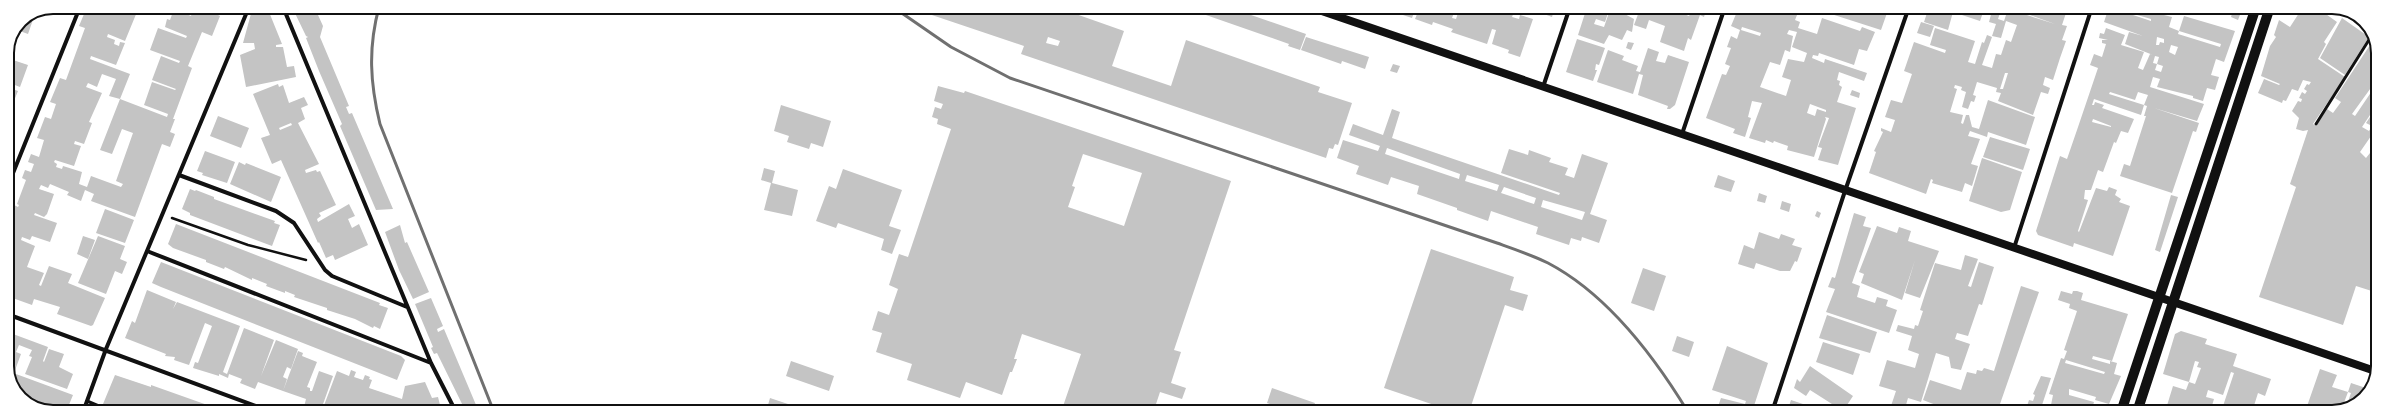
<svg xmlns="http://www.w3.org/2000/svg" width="2385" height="419" viewBox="0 0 2385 419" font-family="'Times New Roman',serif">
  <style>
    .building { fill: #c4c4c4; fill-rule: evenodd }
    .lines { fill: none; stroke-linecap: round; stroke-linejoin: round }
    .path { stroke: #111; stroke-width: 2.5 }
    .service { stroke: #111; stroke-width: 3 }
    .minor { stroke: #111; stroke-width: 4 }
    .secondary { stroke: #111; stroke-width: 8 }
    .primary { stroke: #111; stroke-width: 10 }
    .rail { stroke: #707070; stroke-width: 3 }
    .rim { fill: none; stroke: #111; stroke-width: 2 }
  </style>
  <rect width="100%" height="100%" fill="#fff"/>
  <!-- building -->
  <path class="building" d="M87 7H139L125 41 108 34 107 37 115 40 114 44 119 46 120 42 125 43 116 65 91 56 90 59 130 74 120 99 109 96 116 79 102 74 97 87 88 83 86 87 102 93 89 122 92 123 84 144 75 141 74 144 81 146 74 166 55 160 54 162 57 164 56 167 62 169 63 166 82 172 79 184 87 187 91 176 121 187 123 184 116 181 133 133 122 129 112 154 100 150 120 99 167 117 168 114 144 105 152 82 175 90 176 89 152 80 161 56 179 63 180 61 150 50 158 28 186 38 187 36 165 27 167 19 170 20 174 9 191 16 192 13 175 7H217L214 13 220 16 212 36 202 32 188 66 192 68 173 119H175L170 132 175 134 170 147 162 144 135 217 91 201 94 194 85 190 81 201 67 195 69 192 50 184 48 188 41 185 39 189 54 194 47 214 44 217 35 213 34 215 57 223 50 242 32 236 30 240 22 237 21 240 35 246 27 267 44 273 39 285 41 286 49 266 72 274 68 283 105 298 93 325 91 326 57 314 60 307 34 299 32 305 7 296V222L14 205 18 207 19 205 17 204 26 180 22 178 25 170 31 172 34 164 28 162 31 154 39 157 44 140 37 138 45 117 51 119 56 104 50 102 60 78 66 80 85 28 79 26Z
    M142 7H153L151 13 141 9Z
    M267 7 282 44 276 45V47H283L287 67 294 66 296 77 246 87 240 55 255 49 254 43H243L252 10Z
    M292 7H330L327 15 325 11 318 15 323 26 320 37 349 106 346 107 349 114 352 113 393 209 376 210 340 126 342 124 319 71 306 38 308 37 306 36Z
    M922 7H1056L1124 31 1112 66 1171 86 1186 40 1320 87 1318 92 1352 103 1338 145 1335 144 1333 149 1329 148 1326 158 1021 54 1024 46 920 11ZM1048 37 1060 41 1058 46 1046 43Z
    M1183 7H1228L1306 34 1300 50 1288 46 1289 44Z
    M1381 7H1394L1392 11Z
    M1395 7H1416L1412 18 1394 12Z
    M1420 7H1456L1452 18 1456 19 1460 7H1492L1491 12 1493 13 1494 8 1503 11 1504 7H1516L1512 17 1519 19 1520 15 1533 19 1520 57 1508 53 1509 50 1492 44 1496 30 1492 29 1487 44 1451 32 1453 29 1433 22 1432 25 1415 19Z
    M1525 7H1555L1552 17Z
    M1587 7H1610L1605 22 1596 19 1594 24 1604 27 1611 7H1636L1633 15 1622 11 1621 12 1634 19 1632 32 1627 30 1622 40 1609 35 1604 44 1578 35Z
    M1649 7H1684L1681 13 1689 16 1693 9 1689 7H1707L1704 17 1700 15 1691 40 1688 38 1684 51 1660 42 1665 26 1649 20 1646 29 1634 25 1640 9 1648 13Z
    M1739 7H1794L1792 13 1797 15 1795 20 1800 22 1798 28 1817 34 1822 18 1860 31 1862 27 1875 32 1867 51 1859 49 1854 65 1819 53 1818 56 1813 55 1812 58 1824 63 1825 59 1867 73 1864 81 1839 72 1837 80 1840 81 1839 85 1842 87 1837 102 1856 108 1838 165 1818 160 1822 148 1818 147 1829 118 1825 117 1826 119 1814 157 1787 150 1788 146 1774 141 1773 143 1766 140 1765 143 1749 138 1762 103 1752 101 1748 117 1751 118 1745 137 1733 133 1735 129 1706 118 1722 74 1726 75 1730 66 1725 64 1731 48 1727 47 1731 36 1737 39 1740 30 1731 26ZM1742 27 1761 33 1760 36 1741 30ZM1789 30 1797 32 1792 47 1807 53 1804 62 1788 59 1782 77 1791 80 1786 96 1760 87 1770 62 1780 65 1785 50 1790 52 1793 36 1787 34ZM1810 104 1826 110V112L1817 109 1815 116 1807 113Z
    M1803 7H1828L1825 15Z
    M1830 7 1839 9V7H1873L1887 13 1881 30 1828 13Z
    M1929 7H1985L1980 21 1953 12 1948 30 1924 22Z
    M1993 7H2002L1998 19 2004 21 2008 9 2055 24 2008 7H2068L2062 25 2067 26 2062 40 2066 41 2060 58 2053 80 2045 77 2043 85 2050 88 2048 94 2041 92 2033 115 1998 101 2001 93 1996 92 1997 88 1977 82 1973 95 1976 96 1974 102 1971 101 1968 109 1962 107 1966 92 1961 90 1962 87 1955 85 1954 88 1957 89 1950 112 1963 115 1961 123 1963 124 1966 115H1969L1972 127 1979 129 1988 100 2035 117 2026 145 1988 132 1987 137 1970 131 1968 136 1980 139 1971 164 1978 166 1972 186 1965 183 1962 192 1932 183 1933 180 1931 179 1926 194 1869 173 1876 152 1874 151 1883 132 1881 131V128L1891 132 1895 120 1885 117 1891 100 1902 103 1912 74 1904 71 1914 42 1945 53 1946 50 1930 45 1935 28 1975 41 1968 62 1975 64 1982 42 1984 43 1987 35 1992 37 1982 65 1992 68 1996 54 2001 55 2006 40 2011 42 2017 25 2006 21 2001 38 1992 36 1996 24 1989 22ZM2005 73H2008L2003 89H2000Z
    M2109 7 2151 21V19L2117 9V7H2166L2164 15 2172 17 2169 27 2179 31 2184 16 2235 31 2224 62 2216 59 2211 75 2219 77 2215 90 2207 88 2203 101 2193 98V96L2157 87 2160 79 2153 77 2150 87 2204 104 2197 121 2154 108 2199 123 2196 132 2193 131 2172 193 2120 176 2124 164 2130 166 2146 116H2144L2147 106 2144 105 2148 95 2138 92 2135 100 2110 92 2109 94 2144 105 2141 115 2094 99 2092 105H2094L2095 102 2104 105 2102 108 2134 119 2128 133 2121 131 2116 143 2114 142 2103 172 2098 170 2091 190H2085L2084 199 2088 200 2078 231 2079 232 2096 188 2107 191 2109 187 2117 190 2115 195 2121 199 2119 202 2130 206 2113 256 2074 243 2073 247 2038 235 2036 231 2060 156 2067 159 2077 130 2098 68 2090 65 2094 54 2102 57 2106 44 2102 43V40H2108L2099 38 2100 33 2104 34 2106 28 2125 35 2121 45 2144 52 2138 68 2143 70 2150 54 2153 55 2125 44 2129 32 2143 36 2104 22ZM2179 31 2221 44 2220 47 2178 34ZM2157 37 2164 39V43L2160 42 2159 45H2156ZM2171 45 2178 47 2175 55 2169 52ZM2155 56 2159 57 2157 64 2153 63ZM2157 64 2163 66 2161 72 2155 70ZM2093 119 2111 126V127L2092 122Z
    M2234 7H2243L2238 20 2231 17Z
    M2303 7H2316L2337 22 2324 42 2326 44 2318 59 2345 77 2313 124 2316 126 2327 109 2333 113 2341 102 2335 98 2374 39 2378 47V78L2352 114 2355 116 2378 82V103L2362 127 2369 131 2372 126 2366 123 2378 105V126L2360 152 2366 158 2378 143V190L2373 195 2376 197 2378 194V231L2375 235 2378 236V293L2356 286 2343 325 2259 297 2296 187 2290 184 2308 130 2303 131 2296 129 2299 118 2292 111 2298 101 2301 102 2302 99 2299 98 2302 92 2305 94 2307 91 2304 89 2307 84 2309 85 2311 82 2303 80 2298 91 2292 89 2286 101 2283 100 2282 103 2258 93 2264 79 2279 85 2280 84 2261 76 2270 46 2276 37 2274 35 2279 20 2290 27Z
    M35 14 28 34 17 30 21 20Z
    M2342 18 2369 37 2345 75 2320 58Z
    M1921 22 1934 26 1930 37 1917 33Z
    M16 32 19 34 11 56 7 53Z
    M1306 37 1369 57 1365 69 1342 61 1341 64 1301 50Z
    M1577 39 1605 48 1599 65 1596 64 1595 70H1597L1593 81 1566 72Z
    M1628 42 1634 43 1631 50 1626 48Z
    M1648 48 1659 52 1656 61 1665 63 1668 55 1689 62 1675 105 1670 109H1667L1668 106 1638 95 1643 75 1639 74 1633 94 1597 82 1608 50 1624 56 1622 60 1638 66 1636 71 1640 72Z
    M7 58 28 65 20 87 7 82Z
    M1393 64 1400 66 1397 73 1390 71Z
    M278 84 279 87 283 85 289 103 304 97 308 105 301 108 305 119 298 123 319 164 305 170 306 173 316 170 317 172 320 171 336 205 319 213 321 216 317 219 318 222 349 204 355 216 348 219 352 228 359 224 368 245 335 260 333 255 326 258 319 242 318 243 281 160 272 164 261 138 270 135 253 94ZM291 123 292 125 280 130 279 128Z
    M938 86 964 93 965 91 1231 181 1174 350 1181 352 1171 383 1186 388 1182 399 1160 392 1156 404 1179 412H1061L1081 354 1022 334 1014 359H1017L1012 372H1010L1002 395 966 382 960 398 907 380 912 364 876 352 882 333 872 330 878 311 889 315 898 289 889 285 899 254 908 257 951 129 937 124 938 119 932 117 935 107 941 109 943 104 934 101ZM1083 154 1142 173 1124 226 1068 207 1075 187 1072 186Z
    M7 87 18 91 9 113 7 112Z
    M1852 90 1860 93 1859 98 1850 95Z
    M781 105 831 121 823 147 811 143 809 149 787 142 789 136 774 131Z
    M1392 109 1400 112 1392 138 1559 195 1560 193 1501 173 1509 149 1528 155 1529 150 1551 158 1549 162 1568 168 1565 175 1574 178 1582 154 1608 163 1590 214 1607 220 1599 243 1582 237 1581 241 1571 238 1569 245 1536 234 1538 227 1491 211 1488 221 1457 210V208L1417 194 1419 186 1391 177 1388 185 1356 174 1359 166 1337 158 1343 140 1378 151 1380 146 1349 135 1353 124 1383 135ZM1387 148 1460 174 1459 179 1385 154ZM1467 175 1499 185 1497 191 1465 181ZM1504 187 1536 198 1534 204 1501 193ZM1543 200 1585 212 1582 220 1541 207Z
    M218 116 249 128 241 148 210 136Z
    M1990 137 2030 149 2023 170 1983 157Z
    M205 151 235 162 227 183 202 175 203 173 197 171Z
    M1982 158 2022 172 2010 210 2001 212 1969 201Z
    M239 162 245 165 246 163 281 177 271 202 230 184Z
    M764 168 775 171 772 183 798 190 792 216 764 210 771 183 761 180Z
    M843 169 902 190 889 226 901 230 892 254 881 250 884 239 838 223 836 228 816 221 829 186 836 189Z
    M1718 175 1735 181 1731 192 1714 187Z
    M190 189 195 191 196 190 214 197V199L275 221 274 223 280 225 272 246 190 215V213L182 209Z
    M1759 193 1767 196 1765 203 1757 201Z
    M2171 195 2178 197 2160 252 2155 250Z
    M1782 201 1791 204 1789 212 1780 209Z
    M105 209 134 220 125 243 96 233Z
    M1817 211 1821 213 1819 218 1815 216Z
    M1854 213 1866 217 1863 226 1871 228 1852 283 1860 286 1857 297 1875 303 1877 297 1888 300 1886 306 1897 310 1889 333 1826 312 1835 289 1828 287 1832 277 1835 278Z
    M176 224 380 303 379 305 388 308 380 329 374 326 373 328 355 319 327 310V308L294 297 295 295 285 291V293L266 286 267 284 252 278V280L225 267 224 269 206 262V260L173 248 168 244Z
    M400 225 405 243 407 242 429 292 413 299 399 270 385 232Z
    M1877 226 1897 233 1899 227 1911 231 1908 241 1939 251 1920 298 1905 293 1915 260 1902 300 1861 283 1864 274 1859 272Z
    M1759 232 1779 239 1781 234 1795 239 1792 245 1802 248 1797 262 1795 261 1790 271H1780L1756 263 1754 269 1738 264 1744 245 1754 249Z
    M83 236 95 240 88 259 77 254Z
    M98 236 125 246 120 259 127 262 122 274 115 271 106 294 78 283Z
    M1431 249 1514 277 1510 290 1528 295 1523 311 1505 305 1469 412H1455L1384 388Z
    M1965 255 1978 259 1968 286 1971 287 1979 262 1994 267 1982 305 1979 304 1968 336 1957 333 1955 339 1970 344 1961 370 1951 368 1949 357 1936 353 1921 402 1908 398 1904 412H1889L1896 391 1879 386 1887 360 1915 368 1919 354 1908 350 1912 336 1896 331 1898 325 1914 329 1915 325 1918 326 1923 311 1920 310 1935 263 1961 270Z
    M161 262 401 356 405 360 397 380 161 287 152 283Z
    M1643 268 1666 276 1654 311 1631 303Z
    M2021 286 2039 292 2000 404 1987 412H1968L1955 408 1954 412 1923 400 1930 380 1961 390 1967 372 1976 374 1977 370 1982 371 1984 368 1994 371Z
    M147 290 176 302 173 309 177 302 240 326 223 372 227 374 244 328 274 340 261 376 276 340 298 349 291 369 287 367 283 377 287 379 283 391 258 382 255 389 240 383 242 379 229 374 228 378 219 374V376L193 368 195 362 198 363 212 326 205 323 189 365 174 360 175 357 165 356 166 354 125 338 132 321 135 323Z
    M2061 291 2072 294 2073 291H2077L2083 293 2081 300 2128 314 2112 361 2093 356 2092 359 2110 364V361L2117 363 2114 374 2121 376 2109 404 2095 400 2096 397 2069 389V395L2094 402 2091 412H2025L2029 400 2033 401 2035 395 2033 394 2041 376 2051 378 2042 405 2050 410 2053 395 2049 394 2061 358 2064 359 2067 351 2064 350 2077 311 2069 308 2070 304 2058 300ZM2066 360 2105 372 2104 374 2065 363Z
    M431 298 443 326 437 329 438 332 444 329 479 412H466L437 353 434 354 431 348 433 347 415 304Z
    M1827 315 1877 332 1870 353 1819 338Z
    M2181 331 2207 339 2205 344 2237 354 2233 366 2271 379 2265 396 2258 393 2252 412H2221L2234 373 2231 372 2223 395 2208 390 2206 397 2214 399 2210 412H2165L2173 386 2186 390 2189 382 2195 384 2201 368 2197 367 2199 362 2195 361 2189 382 2163 374 2175 334Z
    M13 334 48 347 43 361 44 362 49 349 64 354 59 367 73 374 67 389 25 374 32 357 29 356 32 350 19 345 16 352 21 354 14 373 7 370V339L10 340Z
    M1677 336 1694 342 1689 357 1672 351Z
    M1823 342 1860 354 1853 375 1816 362Z
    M1727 346 1768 363 1752 412H1716L1721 398 1745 404 1746 401 1712 390Z
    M298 351 303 353 302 356 317 362 307 387 310 388V391H312L319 371 333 376 322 407 314 404 312 410 304 407 306 399 283 391Z
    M791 361 834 376 829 391 786 376Z
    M1810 366 1853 396 1843 411 1810 390 1806 396 1794 388 1797 379 1800 382Z
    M2320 369 2337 375 2332 387 2348 392 2342 408 2332 412H2305Z
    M351 370 356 372 354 377 363 380 365 375 370 377 369 379 372 380 369 388 402 399 405 386 425 382 432 398 438 397 440 405 435 406 436 412H408L399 408 398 412H331L323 408 337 371 349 376Z
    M16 374 73 395 66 412H47L20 398 13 383Z
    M115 375 151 387V385L213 407 211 410 214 412H126L103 404Z
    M2351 383 2369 389 2362 401 2346 407 2351 393 2348 392Z
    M1272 388 1315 403 1312 412H1293L1267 403Z
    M770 398 809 411V412H766Z
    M1791 400 1827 412H1787Z
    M1703 406 1705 412H1695L1694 409Z"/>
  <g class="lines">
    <!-- path -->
    <path class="path" d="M172 218 248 245 306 260"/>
    <!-- service -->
    <path class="service" d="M2316 124 2372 35
      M87 401 113 412"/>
    <!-- minor -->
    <path class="minor" d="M283 7 431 363 456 412
      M1543 87 1570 7
      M1682 134 1725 7
      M179 175 276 211 294 223 325 270 332 276 407 307
      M7 188 80 7
      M2014 248 2092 7
      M147 251 431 363
      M7 314 272 412
      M83 412 106 349 249 7
      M1772 412 1845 191 1909 7"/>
    <!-- secondary -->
    <path class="secondary" d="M1310 7 2378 372"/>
    <!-- primary -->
    <path class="primary" d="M2121 412 2256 7
      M2137 412 2270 7"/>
    <!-- rail -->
    <path class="rail" d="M379 7C368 48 370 83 380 124L494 412
      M893 7 951 47 1010 78 1497 243C1514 249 1532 255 1548 263 1607 294 1654 356 1688 412"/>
  </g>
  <!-- crop -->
  <path d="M0 0H2385V419H0ZM53 14H2332A39 39 0 0 1 2371 53V366A39 39 0 0 1 2332 405H53A39 39 0 0 1 14 366V53A39 39 0 0 1 53 14Z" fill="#fff" fill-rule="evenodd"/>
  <path class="rim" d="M53 14H2332A39 39 0 0 1 2371 53V366A39 39 0 0 1 2332 405H53A39 39 0 0 1 14 366V53A39 39 0 0 1 53 14Z"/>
</svg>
